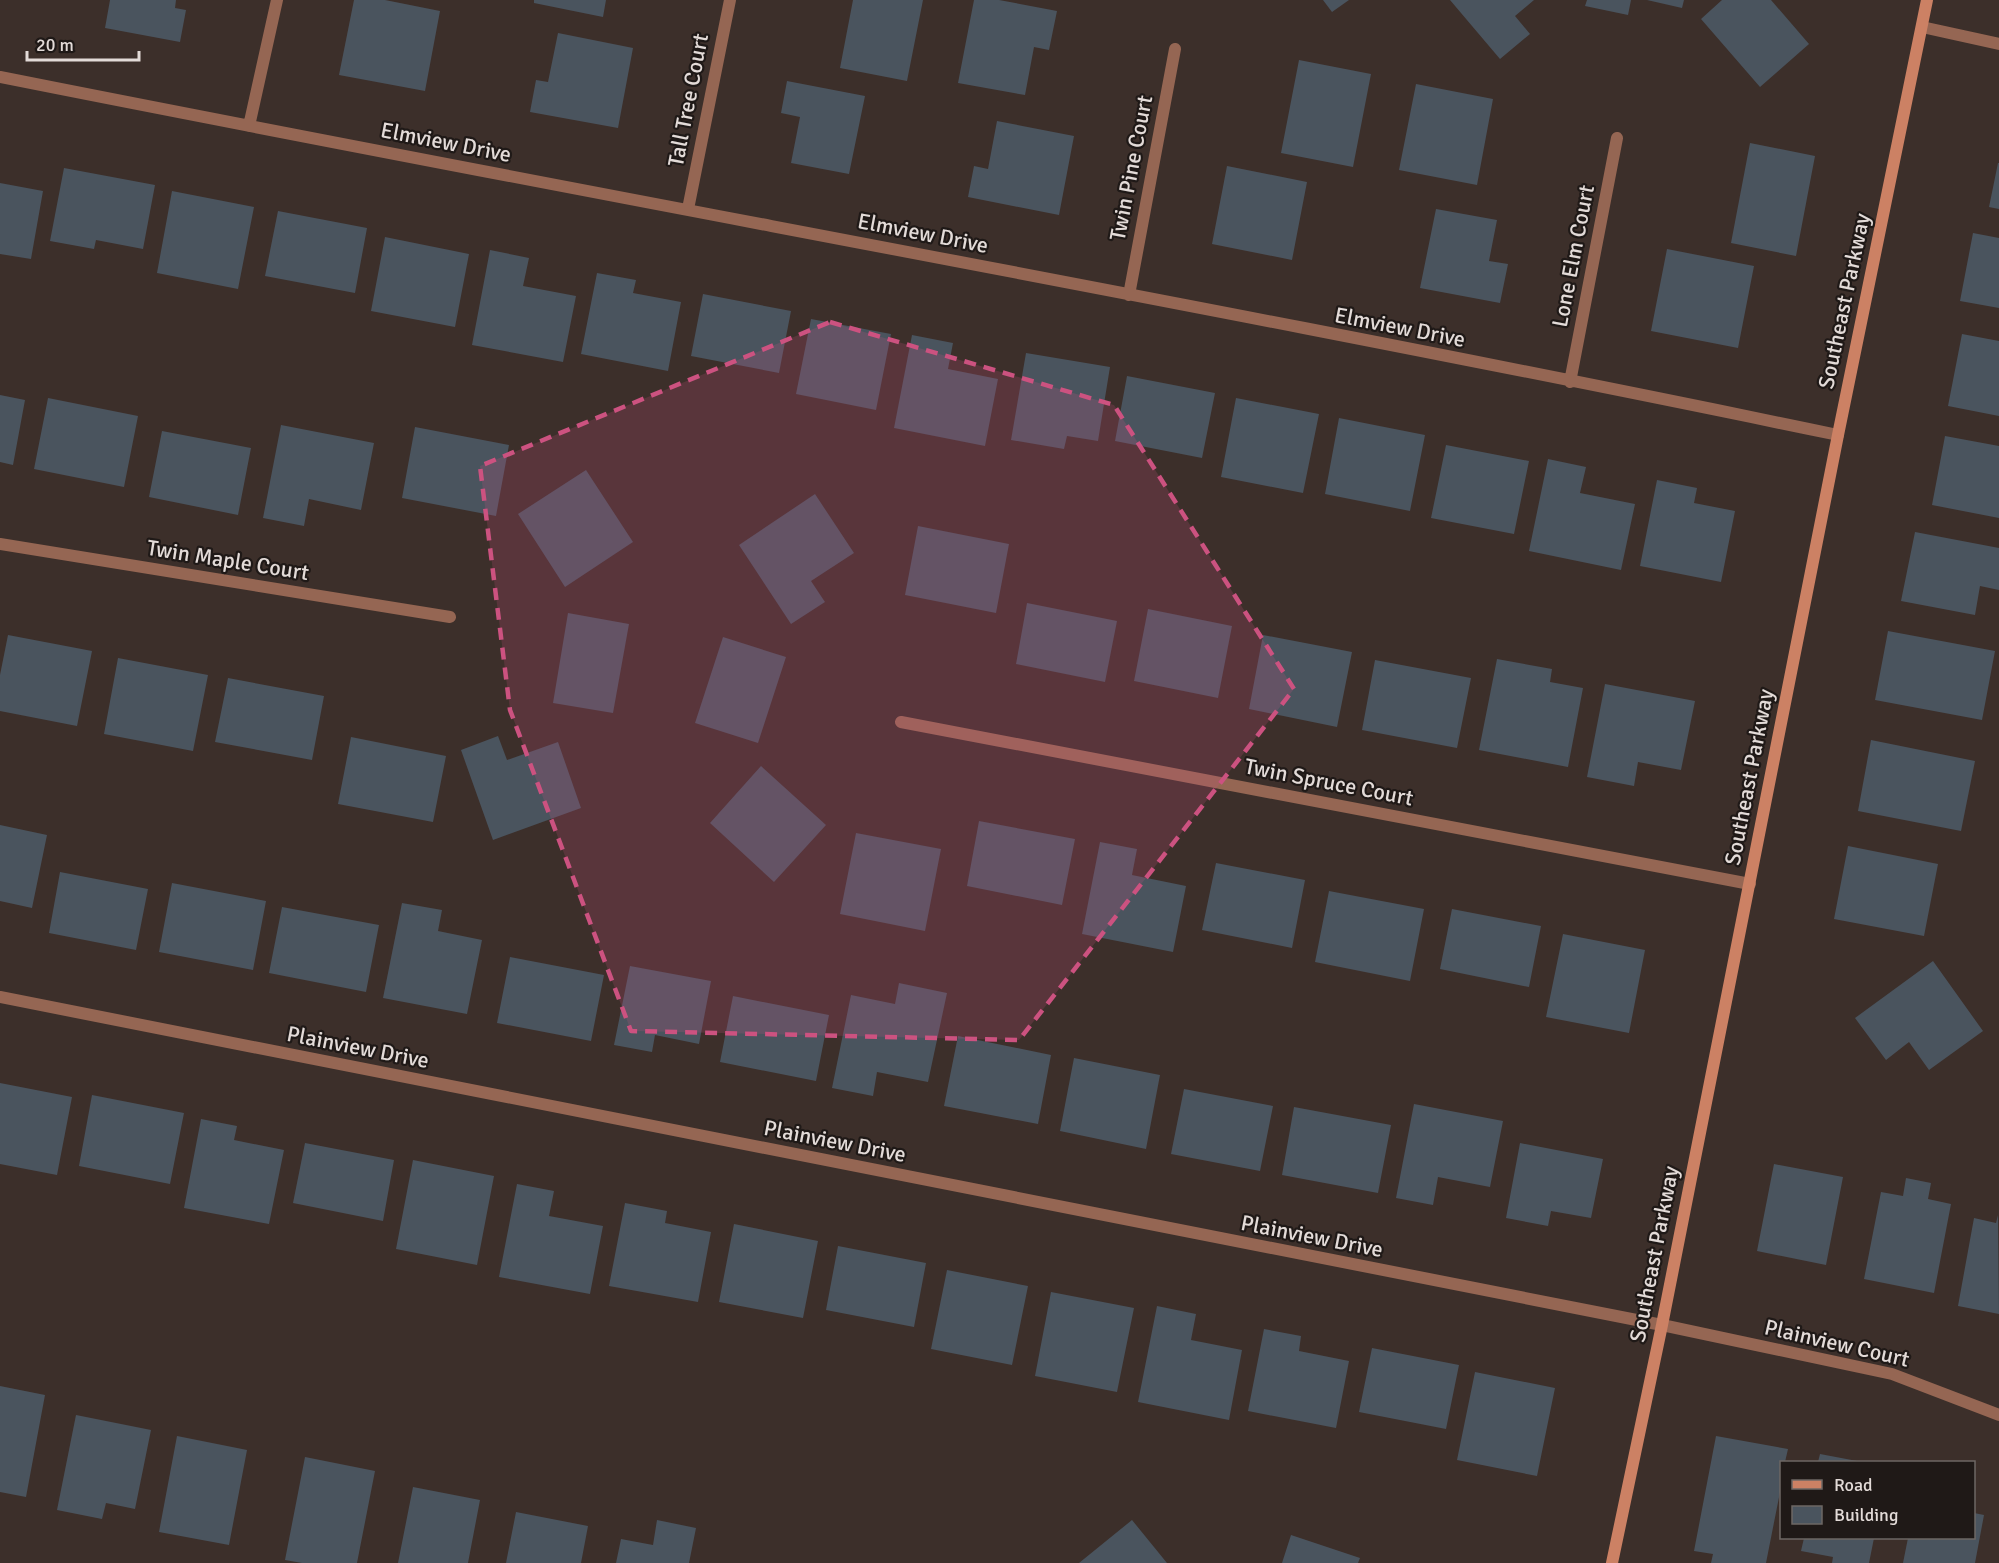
<svg xmlns="http://www.w3.org/2000/svg" width="1999" height="1563" viewBox="0 0 1999 1563" font-family="Signika,sans-serif">
  <style>
    .building { fill: #4a545e }
    .lines { fill: none; stroke-linecap: round; stroke-linejoin: round }
    .street { stroke: #956653; stroke-width: 12 }
    .secondary { stroke: #cc8164; stroke-width: 12 }
    .marked { fill: #cc5280; fill-opacity: 0.2; stroke: #cc5280; stroke-width: 4.5; stroke-dasharray: 12 8; stroke-linejoin: round }
    .labels { text-anchor: middle; dominant-baseline: central; stroke-width: 4.5; stroke-linejoin: round; paint-order: stroke }
    .street-label { font-size: 22px; fill: #e3dbd8; stroke: #1f1917 }
  </style>
  <rect width="100%" height="100%" fill="#3c2f2a"/>
  <!-- building -->
  <path class="building" d="M110 0H176L175 8 186 10 180 42 105 28Z
    M354 0H385L440 11 425 91 339 75Z
    M534 0H606L603 17 534 3Z
    M853 0H923L907 81 840 68Z
    M974 0H999L1057 11 1049 50 1034 47 1025 95 958 83Z
    M1323 0H1349L1332 12Z
    M1450 0H1534L1515 16 1530 34 1500 59Z
    M1587 0H1631L1628 15 1585 6Z
    M1647 0H1684L1682 8Z
    M1722 0H1771L1809 44 1760 87 1701 19Z
    M558 33 633 48 618 128 530 112 536 80 548 82Z
    M1299 60 1371 74 1353 167 1281 153Z
    M787 81 865 96 849 174 791 163 800 117 781 113Z
    M1416 84 1493 99 1477 185 1399 170Z
    M997 121 1074 136 1059 215 968 197 974 166 988 169Z
    M1750 143 1815 156 1796 256 1731 243Z
    M1998 163H1999V209L1989 207Z
    M1227 166 1307 182 1292 260 1212 244Z
    M64 168 155 185 143 249 96 240 94 249 50 241Z
    M0 183 43 191 31 259 0 254Z
    M172 191 254 207 238 289 157 273Z
    M1436 209 1497 220 1489 261 1508 264 1500 303 1420 288Z
    M278 211 367 228 355 293 265 276Z
    M1973 233 1999 238V308L1960 301Z
    M385 237 469 254 455 327 371 311Z
    M1667 249 1754 266 1738 348 1651 331Z
    M490 250 529 258 523 286 576 296 563 362 472 345Z
    M597 273 636 280 633 293 681 302 668 371 581 354Z
    M703 294 791 311 779 373 691 356Z
    M811 319 891 334 876 410 796 394Z
    M1962 334 1999 341V416L1948 406Z
    M912 335 953 343 948 369 998 379 985 446 894 428Z
    M1026 353 1110 367 1098 441 1067 436 1064 449 1011 440Z
    M1127 376 1215 393 1202 458 1115 441Z
    M0 395 25 400 13 465 0 462Z
    M48 398 138 416 124 487 34 469Z
    M1236 398 1319 414 1303 493 1221 477Z
    M1339 418 1425 435 1410 511 1325 494Z
    M281 425 374 443 361 510 309 499 304 526 263 518Z
    M415 427 509 445 496 516 402 498Z
    M162 431 251 448 238 515 149 497Z
    M1945 436 1999 446V518L1932 505Z
    M1446 445 1529 461 1514 534 1431 518Z
    M1548 459 1586 467 1580 493 1635 504 1621 570 1529 551Z
    M586 470 633 542 565 587 518 514Z
    M1657 480 1697 488 1694 503 1735 511 1721 582 1640 566Z
    M815 494 854 553 811 581 825 602 791 624 739 545Z
    M918 526 1009 544 996 613 905 595Z
    M1915 532 1999 548V590L1980 586 1975 615 1901 601Z
    M1027 603 1117 621 1105 682 1016 664Z
    M1148 609 1232 626 1218 698 1134 681Z
    M568 613 629 624 613 713 553 703Z
    M1888 631 1995 651 1982 720 1875 700Z
    M8 635 92 651 77 726 0 711V675Z
    M1263 635 1352 652 1337 727 1249 709Z
    M723 637 786 657 758 743 695 723Z
    M118 658 208 675 193 751 104 734Z
    M1497 659 1552 669 1550 682 1583 688 1568 767 1479 750Z
    M1375 660 1471 678 1457 748 1362 730Z
    M228 678 324 696 312 760 215 742Z
    M1605 684 1695 701 1681 770 1638 762 1634 786 1587 777Z
    M498 736 507 760 558 742 581 808 493 840 461 750Z
    M351 737 446 756 433 822 338 804Z
    M1871 740 1975 761 1961 831 1858 811Z
    M761 766 826 825 774 882 710 823Z
    M979 821 1075 839 1062 905 967 886Z
    M0 825 47 835 32 908 0 901Z
    M856 833 941 849 925 931 840 914Z
    M1100 842 1137 849 1132 875 1186 886 1173 952 1082 934Z
    M1848 846 1938 864 1924 936 1834 919Z
    M1216 863 1305 880 1292 948 1202 930Z
    M60 872 148 889 136 950 49 933Z
    M172 883 266 901 253 970 159 952Z
    M1329 891 1424 909 1410 981 1315 962Z
    M402 903 442 910 438 931 482 940 467 1014 383 998Z
    M282 907 379 925 366 992 269 973Z
    M1452 909 1541 926 1529 987 1440 969Z
    M1563 934 1645 950 1629 1033 1546 1017Z
    M510 957 604 975 591 1041 497 1023Z
    M1933 961 1983 1031 1929 1070 1909 1042 1886 1060 1855 1018Z
    M630 966 711 981 699 1044 655 1035 652 1052 614 1045Z
    M899 983 947 993 928 1082 877 1072 873 1096 832 1088 851 995 895 1004Z
    M733 996 829 1015 816 1081 720 1062Z
    M958 1036 1051 1055 1038 1124 944 1106Z
    M1074 1058 1160 1075 1146 1149 1060 1131Z
    M0 1083 72 1097 57 1175 0 1164Z
    M1184 1089 1273 1106 1260 1171 1171 1154Z
    M92 1095 184 1113 170 1184 79 1166Z
    M1414 1104 1503 1121 1490 1187 1438 1177 1433 1205 1396 1198Z
    M1294 1107 1391 1125 1378 1193 1282 1175Z
    M201 1119 237 1126 234 1140 284 1150 269 1224 184 1208Z
    M305 1143 394 1160 383 1221 293 1203Z
    M1520 1143 1603 1159 1591 1218 1551 1211 1548 1226 1506 1218Z
    M413 1160 494 1176 477 1265 396 1249Z
    M1774 1164 1843 1177 1826 1265 1757 1251Z
    M1906 1178 1931 1183 1928 1199 1951 1204 1934 1293 1864 1279 1881 1192 1903 1196Z
    M517 1184 554 1191 549 1216 603 1226 590 1294 499 1277Z
    M625 1203 667 1211 665 1223 711 1232 698 1302 609 1286Z
    M1998 1215 1999 1314 1958 1306 1974 1218 1996 1223Z
    M734 1224 818 1241 803 1318 719 1302Z
    M838 1246 926 1263 914 1327 826 1310Z
    M947 1270 1028 1286 1012 1365 931 1349Z
    M1051 1292 1134 1308 1117 1392 1035 1376Z
    M1157 1306 1196 1314 1191 1340 1242 1350 1229 1420 1138 1402Z
    M1264 1329 1301 1336 1299 1351 1349 1361 1336 1428 1248 1411Z
    M1372 1348 1459 1365 1446 1429 1359 1412Z
    M1475 1372 1555 1388 1537 1476 1457 1460Z
    M0 1386 45 1395 26 1497 0 1492Z
    M76 1415 151 1430 135 1509 106 1503 102 1519 57 1510Z
    M177 1436 247 1450 229 1545 159 1532Z
    M1716 1436 1788 1449 1785 1462H1782V1482L1766 1563H1711L1713 1554 1694 1551Z
    M1820 1454 1857 1461V1462H1818Z
    M305 1457 375 1471 357 1563H302L285 1560Z
    M413 1487 480 1500 468 1563H398Z
    M516 1512 588 1526 581 1563H506Z
    M1974 1513 1984 1515 1975 1563H1903L1908 1538H1974Z
    M657 1520 696 1528 689 1563H616L621 1539 653 1545Z
    M1132 1520 1167 1563H1079Z
    M1291 1535 1360 1558 1358 1563H1282Z
    M1804 1538H1874L1869 1563H1832L1833 1557 1801 1551Z"/>
  <g class="lines">
    <!-- street -->
    <path class="street" d="M1922 27 1999 44
      M0 77C612 199 1227 308 1838 435
      M249 126 277 0
      M688 209 730 0
      M1129 295 1175 49
      M1570 382 1617 138
      M0 544 450 617
      M901 722 1750 884
      M0 997 1662 1325 1892 1374 1999 1415"/>
    <!-- secondary -->
    <path class="secondary" d="M1612 1563 1662 1325 1838 435 1927 0"/>
  </g>
  <!-- marked area -->
  <path class="marked" d="M830 322 1114 405 1294 689 1019 1040 631 1031 510 710 480 466Z"/>
  <g class="labels">
    <!-- street labels -->
    <g class="street-label">
      <text transform="translate(688 100) rotate(-79)">Tall Tree Court</text>
      <text transform="translate(446 142) rotate(11)">Elmview Drive</text>
      <text transform="translate(1131 168) rotate(-79)">Twin Pine Court</text>
      <text transform="translate(923 233) rotate(11)">Elmview Drive</text>
      <text transform="translate(1573 256) rotate(-79)">Lone Elm Court</text>
      <text transform="translate(1844 301) rotate(-78)">Southeast Parkway</text>
      <text transform="translate(1400 327) rotate(11)">Elmview Drive</text>
      <text transform="translate(228 560) rotate(9)">Twin Maple Court</text>
      <text transform="translate(1749 777) rotate(-79)">Southeast Parkway</text>
      <text transform="translate(1329 782) rotate(11)">Twin Spruce Court</text>
      <text transform="translate(358 1047) rotate(11)">Plainview Drive</text>
      <text transform="translate(835 1141) rotate(11)">Plainview Drive</text>
      <text transform="translate(1312 1236) rotate(11)">Plainview Drive</text>
      <text transform="translate(1654 1254) rotate(-79)">Southeast Parkway</text>
      <text transform="translate(1837 1343) rotate(13)">Plainview Court</text>
    </g>
  </g>
  <!-- legend -->
  <rect x="1780" y="1461" width="195" height="78" fill="#1f1917" stroke="#6d6764" stroke-width="1.5"/>
  <rect x="1792" y="1480" width="30" height="9" fill="#cc8164" stroke="#6d6764" stroke-width="1.5"/>
  <text x="1834" y="1491" font-size="18" fill="#e3dbd8">Road</text>
  <rect x="1792" y="1506" width="30" height="18" fill="#4a545e" stroke="#6d6764" stroke-width="1.5"/>
  <text x="1834" y="1521" font-size="18" fill="#e3dbd8">Building</text>
  <!-- scale -->
  <path d="M27 51v9h112v-9" fill="none" stroke="#e3dbd8" stroke-width="3"/>
  <text x="36" y="51" font-size="18" fill="#e3dbd8" stroke="#1f1917" stroke-width="4.5" paint-order="stroke">20 m</text>
</svg>
